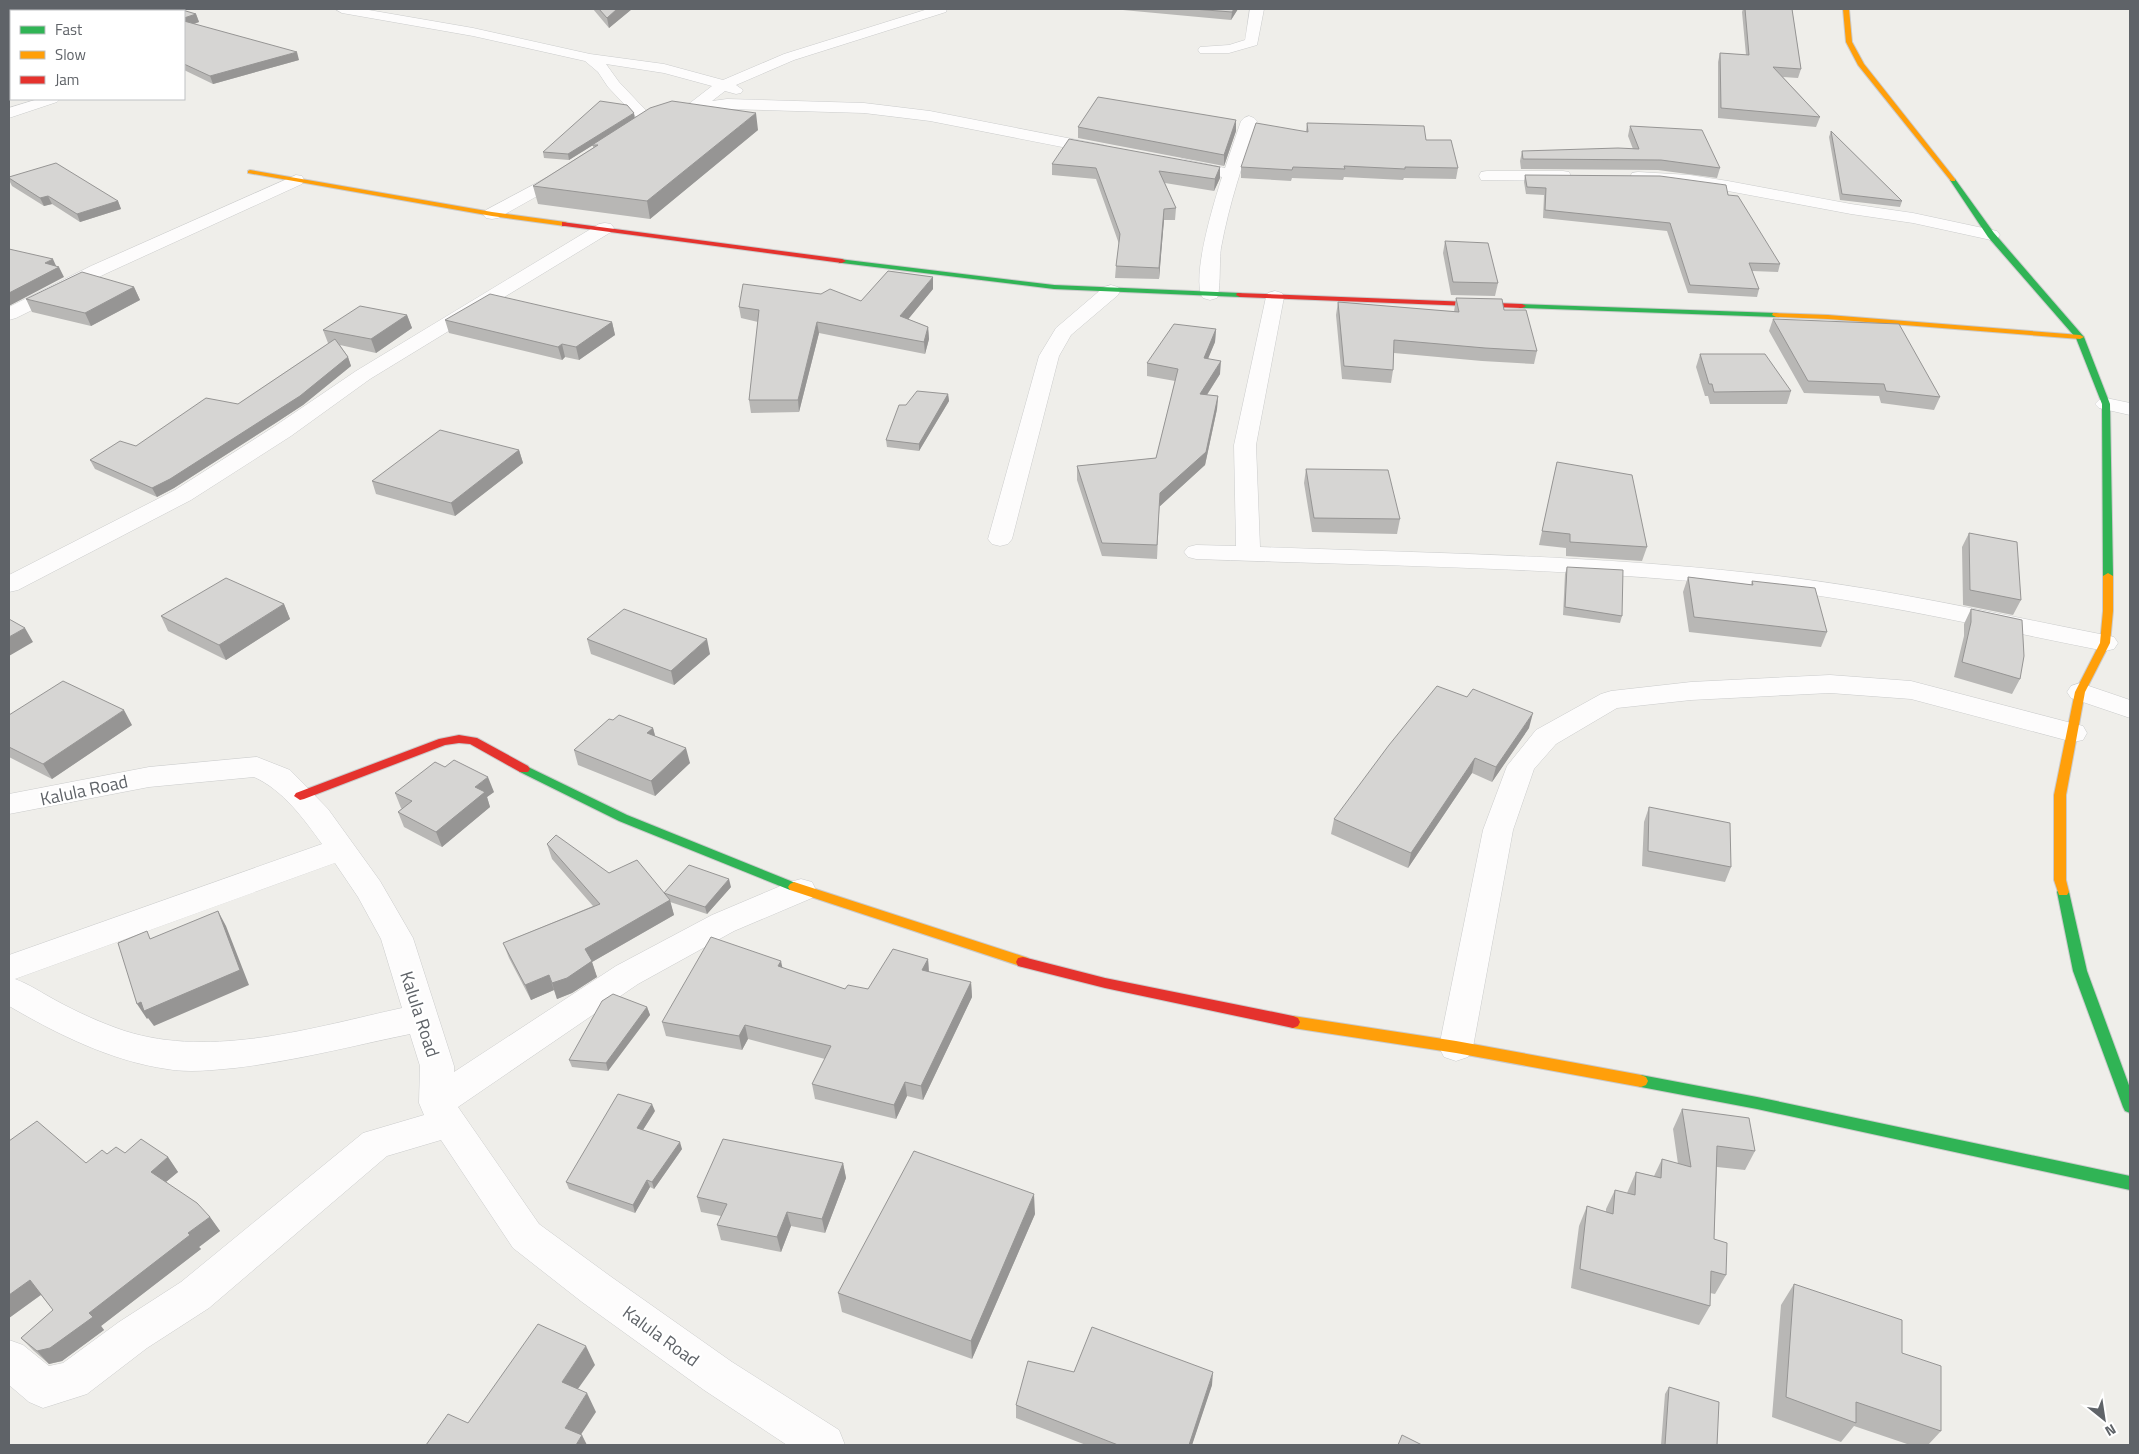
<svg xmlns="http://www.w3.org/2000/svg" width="2139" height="1454" viewBox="0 0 2139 1454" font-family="'Titillium Web',sans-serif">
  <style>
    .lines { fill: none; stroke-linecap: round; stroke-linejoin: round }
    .street-casing { stroke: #cbcccc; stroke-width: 1 }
    .fast-casing { stroke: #cacacb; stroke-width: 2 }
    .slow-casing { stroke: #cacacb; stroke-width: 2 }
    .jam-casing { stroke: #cacacb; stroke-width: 2 }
    .street { fill: #fdfcfc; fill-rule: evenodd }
    .fast { fill: #30b455; fill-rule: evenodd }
    .slow { fill: #ff9f0a; fill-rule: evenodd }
    .jam { fill: #e5322d; fill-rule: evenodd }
    .wall { fill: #b8b7b5 }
    .shaded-wall { fill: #969594 }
    .building { fill: #d6d5d3; stroke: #969594 }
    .labels { text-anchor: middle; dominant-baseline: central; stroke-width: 4.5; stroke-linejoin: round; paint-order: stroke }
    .near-street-label { font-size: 18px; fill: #5f6368; stroke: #fff }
  </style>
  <rect width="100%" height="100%" fill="#efeeea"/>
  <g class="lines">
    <!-- street casing -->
    <g class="street-casing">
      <path id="street" d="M335 9H363L473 28 590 54 664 64 723 80 784 54 928 9H947L946 12 794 60 736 85 743 90 741 93 736 94 725 91 712 101 727 99 864 103 930 111 1103 145 1109 147 1111 150 1109 153 1103 155 930 121 864 113 727 109 668 117 663 115 660 112 663 109 690 103 712 86 664 73 606 64 619 82 655 120 652 123H642L608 87 598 72 585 61 473 36 342 13Z
        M1250 9H1264L1257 45 1229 53H1200L1198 50 1200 47 1229 45 1245 40Z
        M38 99H60L57 102 9 118V108Z
        M1249 116 1254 118 1257 121C1243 163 1229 204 1221 248 1219 260 1221 291 1217 298L1210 300 1203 298C1190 279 1215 199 1222 177L1176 167 1174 164 1176 161 1182 159 1225 168 1241 121 1244 118Z
        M567 167 573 168 575 172 573 176 498 218 492 219 486 218 483 214 486 210Z
        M1487 171H1563L1569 172 1571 176 1569 180 1563 181 1481 180 1479 176 1481 172Z
        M1638 172 1690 175 1728 181 1851 204 1913 213 1997 231 2000 235 1997 239 1991 240 1913 223 1851 214 1728 191 1690 185 1632 181 1630 177 1632 173Z
        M296 175 302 176 304 180 302 184 105 274 16 318 9 320V307L91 266Z
        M605 223 611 224 614 228 611 232 370 379 291 436 191 500 18 590 9 592V575L175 490 275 426 356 371 599 224Z
        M1111 285 1118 287 1120 291 1118 295 1071 335 1059 356 1012 539 1008 544 1000 546 992 544 988 539 1039 356 1056 328 1104 287Z
        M1275 291 1282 293 1284 297 1256 445 1260 547C1424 553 1588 555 1751 573 1870 585 1988 612 2105 635L2114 637 2118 643 2114 649 2105 651C1988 628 1871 600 1752 587 1567 567 1381 566 1196 559L1188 557 1184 552 1188 547 1196 545 1236 546 1234 445 1266 297 1268 293Z
        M2106 398 2130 403V415L2099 408 2095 404 2099 400Z
        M1830 675 1911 681 2083 726 2087 733 2083 740 2073 742 1911 699 1830 693 1691 700 1617 708 1556 744 1534 769 1513 830 1473 1047 1468 1057 1456 1061 1444 1057 1439 1047 1483 830 1507 766 1536 730 1601 694 1611 691 1691 682Z
        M2080 683 2130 700V718L2071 698 2067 692 2071 686Z
        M257 757 290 770 328 809 380 881 413 938 454 1066V1072L616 966 712 915 790 882 801 879 812 882 816 890 812 898 734 931 638 984 458 1107 539 1224 610 1276 732 1362 839 1430 845 1445H787L704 1390 582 1302 513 1248 441 1140 387 1156 209 1308 147 1348 87 1394 43 1408 29 1402 9 1385V1340L23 1345 49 1366 63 1363 119 1322 181 1282 363 1133 424 1115 419 1103 420 1066 410 1034C352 1046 294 1061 235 1068 212 1070 189 1073 167 1069 111 1061 57 1034 9 1006V955L322 844C304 819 283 790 254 777L149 787 9 814V794L149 767ZM335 863 358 897 381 939 402 1008C315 1027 213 1059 125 1031 101 1023 77 1012 55 1000 42 993 29 984 15 979Z"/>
    </g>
    <!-- fast casing -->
    <g class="fast-casing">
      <path id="fast" d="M1951 179H1955L1994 233 2084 337 2110 404 2113 576 2112 578 2108 579 2103 576 2102 404 2076 338 1988 237 1950 180Z
        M839 259 1054 285 1240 293 1244 295 1240 297 1054 289 842 263H839Z
        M1519 304 1776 313 1780 315 1776 317 1522 308H1519Z
        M524 765 627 815 798 884 800 887 798 890H790L619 821 520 772 518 769 520 766Z
        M2063 887 2067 889 2069 892 2087 971 2130 1088V1113L2125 1111 2123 1107 2073 971 2057 892 2059 889Z
        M1641 1075 1757 1097 2130 1176V1190L1757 1109 1641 1087 1636 1085 1634 1081 1636 1077Z"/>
    </g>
    <!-- slow casing -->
    <g class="slow-casing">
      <path id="slow" d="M1843 9H1849L1852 42 1864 64 1955 179V181H1951L1858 65 1846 42Z
        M250 170 492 212 565 222 569 224 565 226 492 216 248 173V171Z
        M1773 313 1828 315 2080 335 2084 337 2080 339 1828 319 1776 317 1772 315Z
        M2108 573 2113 576V611L2110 643 2085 692 2066 795V880L2069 892 2067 895H2059L2054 880V795L2075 692 2100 643 2103 611V576Z
        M794 882 1028 958 1030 962 1028 966 1023 967 790 890 788 887 790 884Z
        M1293 1016 1456 1041 1641 1075 1646 1077 1648 1081 1646 1085 1641 1087 1456 1053 1293 1028 1288 1026 1286 1022 1288 1018Z"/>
    </g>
    <!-- jam casing -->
    <g class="jam-casing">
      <path id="jam" d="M562 222 842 259 846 261 842 263 565 226H562Z
        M1237 293 1522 304 1526 306 1522 308 1240 297 1236 295Z
        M459 735 477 738 528 766 530 769 528 772H520L470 744 459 743 445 745 304 799 300 800 294 796 296 793 439 739Z
        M1023 957 1105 978 1293 1016 1298 1018 1300 1022 1298 1026 1293 1028 1105 988 1018 966 1016 962 1018 958Z"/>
    </g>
    <!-- street -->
    <use href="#street" class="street"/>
    <!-- fast -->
    <use href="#fast" class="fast"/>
    <!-- slow -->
    <use href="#slow" class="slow"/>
    <!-- jam -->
    <use href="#jam" class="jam"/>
  </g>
  <!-- wall -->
  <path class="wall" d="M593 9H632L609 28Z
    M1112 9H1238L1231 20Z
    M1743 9H1792L1801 69 1798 78 1783 77 1820 117 1816 127 1718 118V62L1720 53 1746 55 1742 12Z
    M184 11 196 14 199 22 194 24 299 60 213 84 184 70Z
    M635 118 758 130 650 219 538 204 533 186 593 148V145L569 160 544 158 543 152Z
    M1307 123 1426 140 1458 168 1456 179 1404 178 1403 180 1344 177 1343 180 1292 178 1291 181 1241 178V167L1306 131Z
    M1630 126 1720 168 1717 178 1658 170 1521 169 1520 161 1522 151 1633 149 1628 136Z
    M1078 127 1236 131 1224 166 1078 138Z
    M1831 131 1902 201 1900 207 1840 200 1829 137Z
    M1052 164 1220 167V178L1214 191 1165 183 1176 208 1175 220H1164L1159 279 1115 278 1116 266 1119 244 1096 179 1052 175Z
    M1525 175 1728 195 1780 264 1778 272 1752 271 1759 289 1757 297 1688 293 1667 231 1543 218 1544 195 1526 194 1524 182Z
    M9 177 118 201 121 209 80 222 52 204 44 206 12 186 9 180Z
    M1445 241 1498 283 1495 296 1451 295 1443 253Z
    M134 287 140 300 91 326 32 312 26 299Z
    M933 289 908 319 928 327 929 339 925 354 819 333 799 412 751 413 749 400 758 322 741 318 739 307 861 301Z
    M1456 298 1504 310 1537 351 1534 364 1482 361 1394 353 1393 370 1391 383 1342 379 1336 315 1338 302 1454 312Z
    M407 315 412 328 376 353 340 345 348 357 351 366 303 405 274 424 174 488 157 497 95 469 90 460 136 446 238 404 329 343H328L323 330Z
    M1773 319 1940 397 1934 410 1881 403 1879 396 1804 393 1769 331Z
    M445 320 612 322 615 335 579 360 565 357 562 360 449 333Z
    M1216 329 1215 342 1208 358 1220 374 1207 395 1218 396 1217 409 1205 465 1159 507 1157 559 1102 556 1077 480V466L1156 458 1175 381 1147 376V363Z
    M1700 354 1791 391 1787 404H1710L1708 396H1705L1696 367Z
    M948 394 949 401 919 451 887 447 886 440 906 405Z
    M519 450 523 463 455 516 376 494 372 481Z
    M1557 462 1647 547 1642 561 1566 556V548L1539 545Z
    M1306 469 1400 519 1397 534 1312 532 1304 483Z
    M1969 533 2021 600 2013 615 1963 605 1962 547Z
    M1567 567 1622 616 1620 623 1563 615 1565 574Z
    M1688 577 1751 585 1752 581 1827 632 1821 647 1689 632 1683 592Z
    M284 604 290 619 226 660 168 631 161 616Z
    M1971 609 2020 679 2012 694 1954 677 1964 636V624Z
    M587 639 710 654 674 685 591 654Z
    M9 715 132 725 52 779 9 757Z
    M613 720 653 728 655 736 690 763 655 796 578 765 574 750Z
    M1529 728 1492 782 1472 773 1408 868 1331 834 1334 819Z
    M494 792 487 797 490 807 442 847 404 827 398 812 402 808H401L395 793Z
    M1649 807 1731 867 1725 882 1642 866 1644 822Z
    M547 844 609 873 664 893 731 887 707 914 670 902 674 915 592 962 597 977 572 993 557 999 554 990 531 1000 509 958 503 943 593 906 552 859Z
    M928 959 929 972 971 982 972 997 923 1100 907 1096 896 1119 815 1099 812 1084 825 1059 748 1039 742 1050 666 1036 662 1022 782 968 845 989H868Z
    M647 1007 650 1015 608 1071 572 1067 569 1060Z
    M1682 1109 1755 1151 1745 1170 1717 1167 1714 1239 1726 1275 1715 1294 1710 1293V1306L1699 1325 1571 1288 1579 1226 1587 1206 1606 1212V1209L1615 1190 1627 1193 1636 1172 1654 1176 1662 1159 1678 1164 1673 1129Z
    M655 1111 643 1130 682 1149 654 1189 650 1187 635 1213 569 1189 566 1182Z
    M9 1141 86 1163 107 1154 125 1153 168 1157 178 1172 166 1182 210 1217 220 1231 199 1247 201 1249 101 1326 104 1330 62 1361 49 1364 34 1351 21 1338 53 1310 41 1295 9 1318Z
    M843 1163 846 1178 825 1233 791 1226 781 1252 721 1240 717 1225 721 1216 701 1212 697 1197Z
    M1035 1214 972 1359 842 1312 838 1293Z
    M1794 1284 1941 1431 1928 1445H1910L1854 1426 1841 1442 1772 1417 1781 1305Z
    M1074 1372 1212 1385 1192 1445H1086L1016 1418V1405Z
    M1669 1387 1717 1445H1661L1665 1394Z"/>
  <!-- shaded-wall -->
  <path class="shaded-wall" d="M617 9H632L609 28 607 18Z
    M1234 9H1238L1231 20 1232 12Z
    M196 14 199 22 184 27V18Z
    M297 52 299 60 213 84 210 76Z
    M11 73V82L9 83V74Z
    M11 89V98L9 99V90Z
    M634 113 635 119 569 160 568 154Z
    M756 113 758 130 650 219 647 201Z
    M1236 120V131L1224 166V155Z
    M1220 167V178L1214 191 1215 179Z
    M48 196 52 204 44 206 40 198Z
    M118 201 121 209 80 222 77 214Z
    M1164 209V220L1159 279V268Z
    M53 259 57 268 59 267 64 277 9 306V293L45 263Z
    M933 277V289L901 328 900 316Z
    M134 287 140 300 91 326 85 313Z
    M407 315 412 328 376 353 371 339Z
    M612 322 615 335 579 360 576 347Z
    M817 322 819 333 799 412 798 400Z
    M928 327 929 339 925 354 924 342Z
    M1216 329 1215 342 1203 371 1204 358Z
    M562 344 565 357 562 360 558 347Z
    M348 357 351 366 303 405 274 424 174 488 157 497 152 488Z
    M1221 361 1220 374 1199 407 1200 394Z
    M948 394 949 401 919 451V444Z
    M1218 396 1217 409 1205 465 1159 507 1157 559 1160 493Z
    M519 450 523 463 455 516 451 503Z
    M284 604 290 619 226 660 219 645Z
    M25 628 33 642 9 656V637Z
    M707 639 710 654 674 685 671 671Z
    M124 710 132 725 52 779 43 764Z
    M1533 713 1529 728 1492 782 1496 767Z
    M653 728 657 743 647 733Z
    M686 748 690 763 655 796 651 781Z
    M1475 758 1472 773 1408 868 1411 853Z
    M488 777 494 792 487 797 490 807 442 847 436 832 475 787Z
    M729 879 731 887 707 914 705 907Z
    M670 900 674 915 592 962 597 977 572 993 557 999 552 983 585 949Z
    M218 911 226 926 249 985 154 1026 148 1018 147 1019 137 1004Z
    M928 959 929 974 922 970Z
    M781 961 784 975 778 966Z
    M549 975 554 990 531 1000 525 985Z
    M971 982 972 997 923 1100 921 1086Z
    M647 1007 650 1015 608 1071 606 1063Z
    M745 1025 748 1039 742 1050 739 1036Z
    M905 1082 907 1096 896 1119 894 1105Z
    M652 1104 655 1111 639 1136 637 1128Z
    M680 1142 682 1149 654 1189 652 1182Z
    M168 1157 178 1172 161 1186 151 1172Z
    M843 1163 846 1178 825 1233 822 1219Z
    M647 1180 650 1187 635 1213 633 1205Z
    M1034 1194 1035 1214 972 1359 971 1341Z
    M787 1212 791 1226 781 1252 777 1237Z
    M210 1217 220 1231 199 1247 201 1249 101 1326 104 1330 62 1361 49 1364 37 1351 89 1313 188 1233Z
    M30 1280 42 1294 9 1318V1295Z
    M586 1346 595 1365 570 1400 562 1382Z
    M1213 1372 1212 1385 1192 1445H1189Z
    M587 1393 596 1412 574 1445 565 1428Z
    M582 1435 587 1445H576Z"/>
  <!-- building -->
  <path class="building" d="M9 9H179L196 14 184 18V11H11V73L9 74Z
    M599 9H617L607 18Z
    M1193 9H1234L1232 12Z
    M1745 9H1792L1801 69 1773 67 1820 117 1721 108 1720 53 1749 55Z
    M184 21 297 52 210 76 184 64Z
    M9 84 11 85V89L9 90Z
    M1098 97 1236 120 1224 155 1078 127Z
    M600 101 627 105 634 113 568 154 543 152Z
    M672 101 756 113 647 201 533 186 598 145H592L650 108Z
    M1256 123 1308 132 1307 123 1424 126 1426 140H1451L1458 168 1405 167V169L1344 166 1345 169 1293 167 1292 170 1241 167Z
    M1630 126 1702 130 1720 168 1661 160 1523 159 1522 151 1618 148 1639 149Z
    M1831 131 1902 201 1842 194Z
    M1069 139 1220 167 1215 179 1159 171 1176 208 1164 209 1159 268 1116 266 1120 234 1096 168 1052 164Z
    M56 163 118 201 77 214 48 196 40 198 9 178V177Z
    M1525 175 1660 176 1726 185 1728 195 1738 196 1780 264 1749 263 1759 289 1690 285 1670 223 1545 210 1546 188 1527 187Z
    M1445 241 1488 243 1498 283 1453 282Z
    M9 249 53 259 45 263 59 267 9 293Z
    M888 271 933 277 900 316 928 327 924 342 817 322 798 400H749L759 310 739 307 743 284 821 294 830 289 861 301Z
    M82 272 134 287 85 313 26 299Z
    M490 294 612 322 576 347 562 344 558 347 445 320Z
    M1456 298 1502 299 1504 310H1526L1537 351 1485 348 1394 340 1393 370 1344 366 1338 302 1459 312Z
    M360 306 407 315 371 339 323 330Z
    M1773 319 1899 324 1940 397 1886 391 1884 384 1808 381Z
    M1174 324 1216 329 1204 358 1221 361 1200 394 1218 396 1206 452 1160 493 1157 545 1102 543 1077 466 1156 458 1178 369 1147 363Z
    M335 339 348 357 300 396 270 415 170 479 152 488 90 460 120 441 136 446 206 398 238 404Z
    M1700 354H1765L1791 391 1714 392 1712 384H1709Z
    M917 391 948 394 919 444 886 440 899 405H906Z
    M440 430 519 450 451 503 372 481Z
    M1557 462 1632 475 1647 547 1570 542V534L1542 531Z
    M1306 469 1388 470 1400 519 1314 518Z
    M1969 533 2017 542 2021 600 1970 590Z
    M1567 567 1623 570 1622 616 1565 607Z
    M1688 577 1753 585 1752 581 1815 588 1827 632 1694 617Z
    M226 578 284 604 219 645 161 616Z
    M624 609 707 639 671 671 587 639Z
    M1971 609 2022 620 2024 656 2020 679 1962 662 1971 622Z
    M9 619 25 628 9 637Z
    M63 681 124 710 43 764 9 747V715Z
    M1437 686 1467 697 1473 689 1533 713 1496 767 1475 758 1411 853 1334 819 1389 745Z
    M619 715 653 728 647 733 686 748 651 781 574 750 609 719 613 720Z
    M454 760 488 777 475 787 485 792 436 832 398 812 412 801 395 793 435 762 445 767Z
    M1649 807 1730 823 1731 867 1648 851Z
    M556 835 609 873 637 860 670 900 585 949 592 961 567 978 552 983 549 975 525 985 503 943 600 904 547 844Z
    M689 865 729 879 705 907 664 893Z
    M218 911 240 970 144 1011 141 1002 137 1004 118 943 147 931 150 939Z
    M711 937 781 961 778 966 845 989 848 985 868 989 893 949 928 959 922 970 971 982 921 1086 905 1082 894 1105 812 1084 831 1046 745 1025 739 1036 662 1022Z
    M613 994 647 1007 606 1063 569 1060 602 1001Z
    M618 1094 652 1104 637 1128 680 1142 652 1182 647 1180 633 1205 566 1182Z
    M1682 1109 1749 1118 1755 1151 1717 1146 1714 1239 1727 1243 1726 1275 1711 1271 1710 1306 1580 1269 1587 1206 1613 1214 1615 1190 1635 1195 1636 1172 1661 1178 1662 1159 1691 1167Z
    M37 1121 86 1163 102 1150 107 1154 116 1147 125 1153 141 1139 168 1157 151 1172 197 1203 210 1217 188 1233 190 1235 89 1313 93 1317 50 1348 37 1351 21 1338 53 1310 30 1280 9 1295V1141Z
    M723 1139 843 1163 822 1219 787 1212 777 1237 717 1225 727 1204 697 1197Z
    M914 1151 1034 1194 971 1341 838 1293Z
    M1794 1284 1902 1320V1353L1941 1366V1431L1856 1402V1423L1786 1397Z
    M538 1324 586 1346 562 1382 587 1393 565 1428 582 1435 576 1445H426L448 1414 468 1423Z
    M1092 1327 1213 1372 1189 1445H1118L1016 1405 1028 1361 1074 1372Z
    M1669 1387 1719 1402 1717 1445H1665Z
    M1402 1435 1422 1445H1398Z"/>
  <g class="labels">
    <!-- near-street labels -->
    <g class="near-street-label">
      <text transform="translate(84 790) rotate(-12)">Kalula Road</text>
      <text transform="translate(420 1014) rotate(72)">Kalula Road</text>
      <text transform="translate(661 1336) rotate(36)">Kalula Road</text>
    </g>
  </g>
  <!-- border -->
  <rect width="2139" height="1454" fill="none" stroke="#5f6368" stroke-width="20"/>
  <!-- legend -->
  <rect x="10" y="10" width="175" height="90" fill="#ffffff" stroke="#bfc1c3"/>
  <rect x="20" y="26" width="25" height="8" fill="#30b455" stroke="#bfc1c3"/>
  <text x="55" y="35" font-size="15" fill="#5f6368">Fast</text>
  <rect x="20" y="51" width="25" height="8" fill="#ff9f0a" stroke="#bfc1c3"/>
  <text x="55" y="60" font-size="15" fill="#5f6368">Slow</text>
  <rect x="20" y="76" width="25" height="8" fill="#e5322d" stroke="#bfc1c3"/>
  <text x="55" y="85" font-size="15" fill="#5f6368">Jam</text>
  <!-- north arrow -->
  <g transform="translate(2104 1419) rotate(150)" stroke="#ffffff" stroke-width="4" paint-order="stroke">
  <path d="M0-4L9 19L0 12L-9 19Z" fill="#5f6368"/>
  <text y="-8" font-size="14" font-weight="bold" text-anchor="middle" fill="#5f6368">N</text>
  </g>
</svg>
